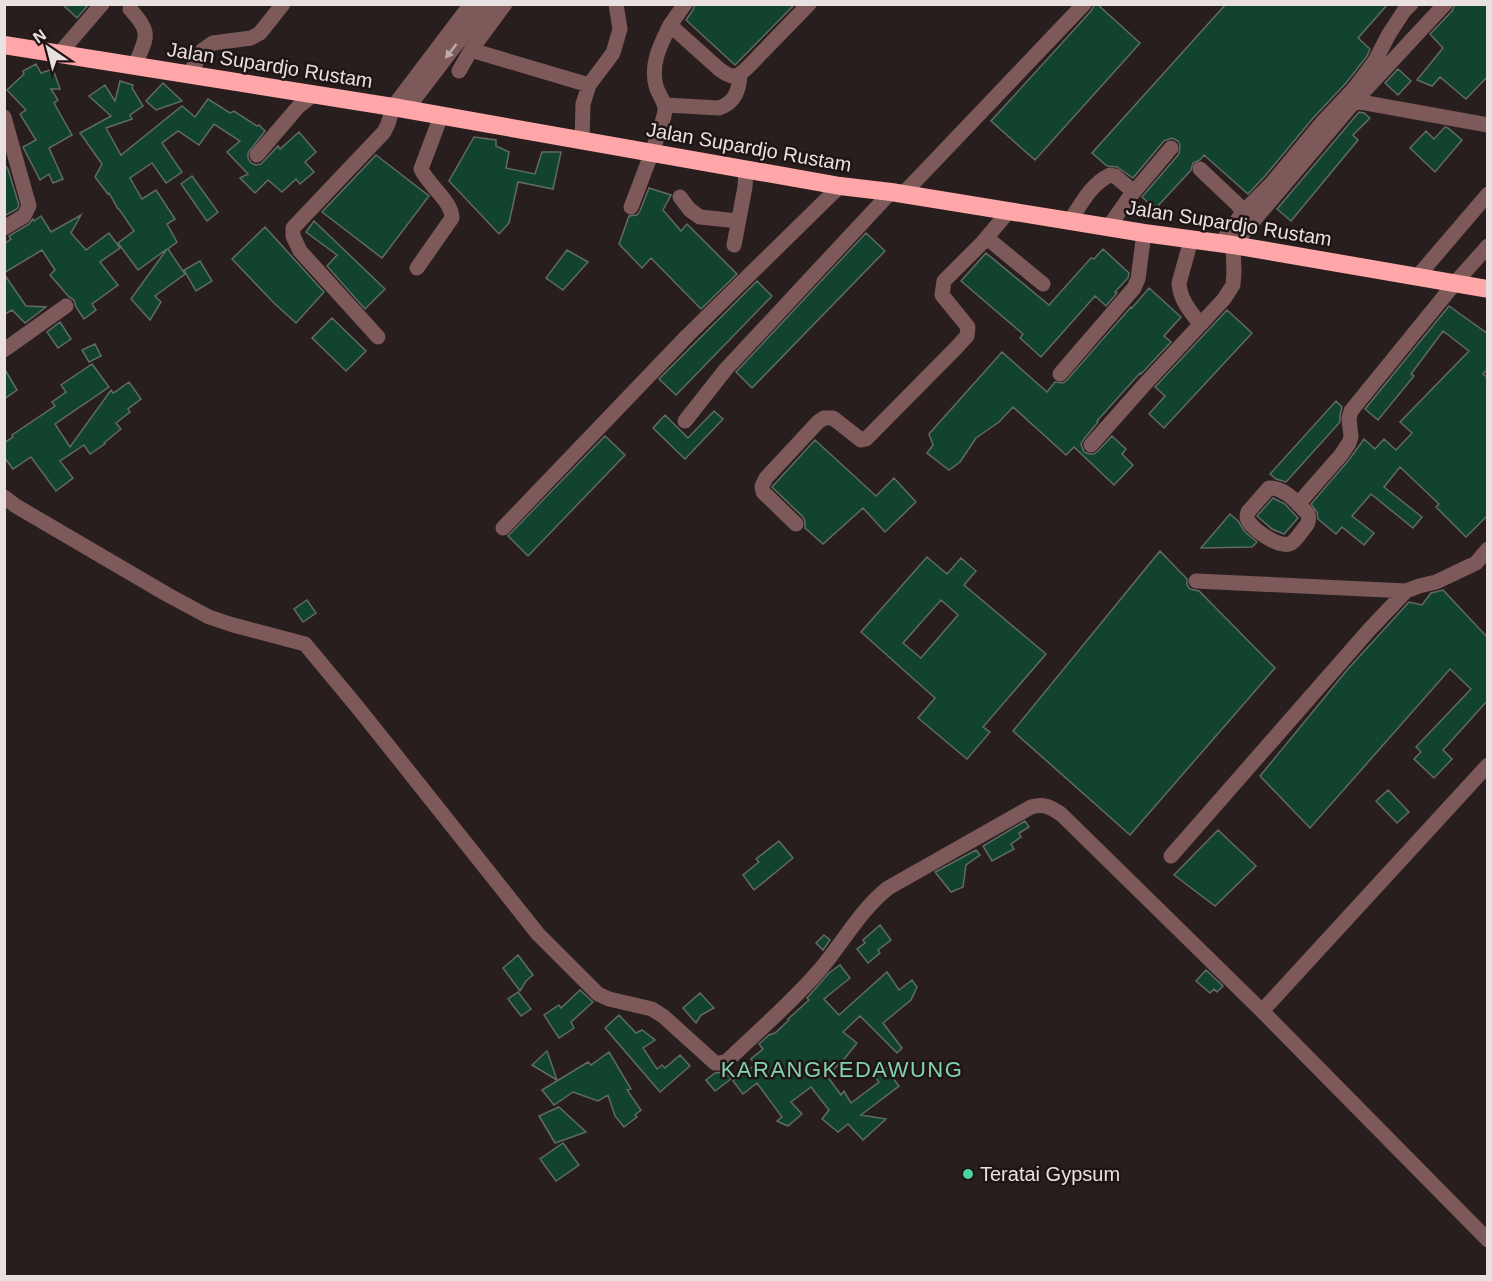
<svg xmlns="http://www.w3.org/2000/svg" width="1492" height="1281" viewBox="0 0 1492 1281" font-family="Arial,sans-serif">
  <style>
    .building { fill: #12432f; stroke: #606b65; stroke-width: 1.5; fill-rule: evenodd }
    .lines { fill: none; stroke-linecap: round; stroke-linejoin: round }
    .minor { stroke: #7d5959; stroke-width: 15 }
    .highway { stroke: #ffa6a8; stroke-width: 18 }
    .oneway { fill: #beabab }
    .poi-dot { fill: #4bd49b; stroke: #1f1515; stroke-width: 2 }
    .labels { text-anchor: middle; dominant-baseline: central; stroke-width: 5; stroke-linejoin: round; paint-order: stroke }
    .street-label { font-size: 20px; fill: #e9e1e1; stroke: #1f1515 }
    .poi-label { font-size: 20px; fill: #e9e1e1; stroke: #1f1515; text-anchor: start }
    .quarter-label { font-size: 22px; letter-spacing: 1.5px; fill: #80d3ab; stroke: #1f1515 }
  </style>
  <rect width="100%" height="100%" fill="#291e1e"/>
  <!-- building -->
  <path class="building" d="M62 4H89L77 18Z
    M695 4H795L735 65 686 20 693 10Z
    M1095 4H1097L1140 43 1035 160 991 121 1091 11Z
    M1226 4H1388L1358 38 1370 49 1367 56 1346 83 1314 117 1265 176 1248 194 1204 155 1200 160 1193 163 1191 170 1155 209 1142 197 1179 154 1180 145 1178 141 1172 138 1164 141 1133 178 1117 167 1107 166 1092 153Z
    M1455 4H1488V76L1466 99 1440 77 1432 86 1417 80 1443 48 1430 34 1452 11Z
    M36 64 41 73 53 69 60 89H51L58 100 54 103 72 135 49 148 63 179 53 183 49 174 40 180 23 147 36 140 20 114 26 110 7 90 24 74 23 71Z
    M1398 69 1411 81 1398 95 1385 83Z
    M120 81 133 85 132 88 143 106 130 115 132 119 106 128 121 155 182 106 195 117 208 99 230 113 234 111 257 126 259 125 265 131 248 153V158L251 163 256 165 261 164 278 146 280 149 299 132 316 152 305 162 314 172 300 184 296 179 282 192 268 180 255 193 240 178 248 174 227 152 240 141 214 124 199 145 178 131 162 143 182 172 166 183 152 163 130 178 142 199 156 190 175 219 167 224 177 242 168 249 185 274 155 296 161 302 150 320 131 299 167 249 138 270 118 243 134 231 119 209H118L109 193 108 194 95 177 102 164 80 133 111 116 89 96 105 85 115 101Z
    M163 83 182 101 156 110 146 101Z
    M1359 112 1364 113 1370 118 1353 135 1358 140 1291 221 1277 209Z
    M1445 127 1448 128 1462 140 1435 172 1410 148 1426 131 1434 139Z
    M474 137 496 140V146L509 152 506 168 535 174 542 152H561L553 189 518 182 509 223 499 234 449 181Z
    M376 155 429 196 382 258 322 212Z
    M4 164 8 169 19 205 17 209 4 216Z
    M192 176 218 212 207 221 181 184Z
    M649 188 671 195 663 210 681 231 687 224 737 274 701 309 651 258 642 268 619 244 629 216 637 215 640 211Z
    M81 215 71 233 86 250 109 233 120 248 100 262 118 285 92 304 96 310 84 319 76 307 74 300 69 297 50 275 55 270 42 250 4 273V244L11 239 9 236 29 224 33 219 34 221 41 216 51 232Z
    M314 221 385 289 365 309 327 266 337 255 306 232Z
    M265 227 324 292 296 323 274 303 232 259Z
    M866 233 885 251 752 388 736 372Z
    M1103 249 1129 273 1128 278 1115 292 1117 293 1106 306 1095 296 1041 357 1020 338 1023 334 961 281 986 253 1049 305 1091 258 1094 259Z
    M567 250 588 262 563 290 546 278Z
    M200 261 212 281 196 291 184 270Z
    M4 274 26 306 46 307 25 323 12 310 4 315Z
    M757 281 772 296 676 395 659 379Z
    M1149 288 1181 317 1164 336 1171 342 1141 374 1140 373 1097 421 1098 422 1084 439 1081 444 1084 452 1089 454H1094L1098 451 1112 436 1126 449 1122 454 1133 465 1114 485 1074 447 1066 455 1013 407 999 422 976 438 960 462 949 470 927 453 933 445 929 434 1002 352 1047 392 1055 382 1063 383 1067 380 1131 307 1132 308Z
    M1449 306 1488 334V369L1483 374 1488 378V515L1466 537 1436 507 1439 504 1400 467 1384 487 1422 517 1413 528 1371 494 1352 516 1374 533 1364 545 1342 527 1336 534 1318 519 1317 512 1311 504 1348 461 1364 439 1375 449 1384 439 1396 450 1412 433 1400 422 1469 351 1443 331 1411 374 1414 376 1378 420 1365 409Z
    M1227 310 1252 333 1164 428 1149 414 1165 396 1155 387Z
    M332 318 366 351 346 371 312 338Z
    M60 322 71 339 58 348 47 332Z
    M95 344 101 356 89 362 82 350Z
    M92 364 109 387 55 424 70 447 111 390 113 393 115 392 129 382 141 399 128 409 130 412 116 423 121 429 104 443 105 444 90 454 84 445 60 461 73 478 56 491 31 457 13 469 4 457V443L13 437 12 435 55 406 52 402 66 392 61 385Z
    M4 368 17 390 4 399Z
    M1336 401 1342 407 1340 415V422L1286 482 1276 479 1270 474Z
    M714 411 723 419 685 459 653 428 665 415 688 438Z
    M605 436 625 455 528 556 508 536Z
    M815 440 876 496 894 478 916 502 885 532 863 508 823 544 805 528V522L803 517 772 487Z
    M1273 498 1285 504 1298 518 1284 534 1272 529 1257 516Z
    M1230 514 1238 521 1245 532 1257 542 1252 547 1201 548Z
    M1160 551 1187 579V585L1190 589 1199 591 1275 668 1130 835 1013 731Z
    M927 557 947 574 961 558 976 571 964 585 1046 654 983 727 990 732 967 759 918 718 935 698 861 632ZM941 600 958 615 921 658 903 643Z
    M1443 590 1488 638V700L1443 750 1452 759 1434 778 1414 759 1421 752 1416 747 1471 689 1450 669 1310 828 1260 776 1347 670 1409 602 1422 605 1431 593Z
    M307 600 316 613 303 622 294 609Z
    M1388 790 1409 812 1397 823 1376 801Z
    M1025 821 1029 827 1019 833 1021 837 1011 844 1014 849 992 861 983 846Z
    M1218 830 1256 866 1215 906 1174 875Z
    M779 841 793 858 754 890 743 875 759 862 756 859Z
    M976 850 980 855 966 865 963 887 951 892 935 872Z
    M880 925 891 940 878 950 880 953 868 963 857 949 865 943 863 940Z
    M824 935 830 940 823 950 816 943Z
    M518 955 533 975 526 981 520 991 503 968Z
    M840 965 850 978 824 999 839 1015 887 972 899 990 912 980 917 987 911 1000 883 1023 902 1048 897 1053 860 1016 843 1032 857 1043 845 1058 827 1076 841 1095 844 1091 851 1103 879 1082 875 1077 888 1067 899 1075 893 1078 899 1086 861 1115 886 1119 863 1140 848 1124 838 1132 822 1119 829 1110 811 1087 791 1102 802 1114 788 1126 777 1121 782 1117 757 1083 743 1094 733 1081 755 1065 751 1059 763 1049 759 1044 769 1035 775 1033 789 1020 788 1019 809 1000 807 998 829 973Z
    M1206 970 1223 986 1217 992 1214 989 1210 993 1196 981Z
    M580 990 593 1002 571 1022 574 1028 559 1038 544 1015 559 1005 561 1008Z
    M518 992 531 1009 521 1016 508 999Z
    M700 993 714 1008 701 1015 696 1023 683 1008Z
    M619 1015 636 1033 642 1030 655 1040 643 1048 657 1069 662 1065 665 1068 680 1055 690 1066 660 1092 605 1028Z
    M547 1051 557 1080 532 1065Z
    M609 1052 631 1089 627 1090 641 1110 635 1115 637 1117 624 1127 615 1116 608 1095 598 1101 573 1092 554 1105 542 1090 588 1062 591 1065Z
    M725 1072 731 1079 715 1091 706 1080 715 1073Z
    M559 1107 586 1132 555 1143 539 1116Z
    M563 1143 579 1165 556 1181 540 1159Z"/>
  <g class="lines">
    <!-- minor -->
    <path class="minor" d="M130 9C154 35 145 38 135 66
      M670 25 685 4
      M471 50 589 85
      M59 54 102 4
      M459 71 471 50 505 4
      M189 75 203 50 213 43 251 38 260 33 283 4
      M1355 101 1445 4
      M665 105 719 108C735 103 739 90 740 75
      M406 110 487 4
      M4 117 29 206 24 216 4 228
      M582 141 583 104 589 85 613 53 620 29 616 4
      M257 155 298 107 313 95
      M1200 169 1237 204 1243 212
      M903 194 1084 4
      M680 197 690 210 700 217 738 221
      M631 207C638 190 644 172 651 155 656 140 662 127 665 111 666 102 658 94 656 86 650 63 661 44 670 25L719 69C732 79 737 78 748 67L809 4
      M1070 221C1081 204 1091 184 1110 175L1115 176 1134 192
      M1108 228 1128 199 1171 148
      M987 238 1043 284
      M1191 240 1179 283C1180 300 1190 311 1200 324
      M1221 243 1243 212 1272 183 1321 124 1353 90 1375 61 1389 34 1404 11 1411 4
      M734 245 745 187 746 170
      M417 268 452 218C452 201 428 185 421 169L441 116
      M1418 276 1488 194
      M378 337 300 251 293 236V228L384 132 388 124 393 107 471 4
      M4 350 66 306
      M1060 374 1134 288 1138 279 1144 233
      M685 421 726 369 891 192
      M1091 445 1145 384 1224 299 1233 285 1234 272 1233 245 1355 101 1488 125
      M1269 488C1285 487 1298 504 1308 514 1310 522 1307 525 1302 531 1298 536 1295 542 1289 544 1278 547 1255 531 1249 522 1246 518 1247 516 1248 512Z
      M4 497 16 506 168 595 209 617 233 625 305 644 359 709 538 934 598 994 609 999 652 1009 663 1016 715 1063H720L727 1061C757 1032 789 1005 817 973 841 946 859 911 888 888L1031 807C1045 803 1050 807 1061 814L1262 1011 1488 1240
      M1298 504 1341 455 1349 443 1351 437 1349 418 1351 411 1455 283 1488 246
      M796 524 763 492 762 486 766 478 818 422 824 418H833L861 440 866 439 955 349 967 336 968 327 942 295 944 281 982 243 1009 211
      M503 528 687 336 840 186
      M1196 581 1406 591
      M1171 856 1369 630 1406 591 1419 586 1436 582 1476 563 1488 549
      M1262 1011 1488 765"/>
    <!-- highway -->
    <path class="highway" d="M4 45 393 107 840 186 891 192 1144 233 1233 245 1488 289"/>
  </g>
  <!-- one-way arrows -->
  <defs><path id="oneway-solid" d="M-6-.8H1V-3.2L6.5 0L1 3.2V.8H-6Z" transform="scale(1.5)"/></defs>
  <use class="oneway" href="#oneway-solid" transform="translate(451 51) rotate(128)"/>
  <!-- markers -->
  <circle class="poi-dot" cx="968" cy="1174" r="6"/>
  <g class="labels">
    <!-- street labels -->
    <g class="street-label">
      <text transform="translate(270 65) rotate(9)">Jalan Supardjo Rustam</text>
      <text transform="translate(749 147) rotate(10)">Jalan Supardjo Rustam</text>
      <text transform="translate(1229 223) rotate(9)">Jalan Supardjo Rustam</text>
    </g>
    <!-- poi labels -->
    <g class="poi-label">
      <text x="980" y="1174">Teratai Gypsum</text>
    </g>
    <!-- quarter labels -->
    <g class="quarter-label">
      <text x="842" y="1069">KARANGKEDAWUNG</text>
    </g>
  </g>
  <!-- border -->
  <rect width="1492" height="1281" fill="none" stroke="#e9e1e1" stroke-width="12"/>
  <!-- north arrow -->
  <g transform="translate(48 48) rotate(325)" stroke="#1f1515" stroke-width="4.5" paint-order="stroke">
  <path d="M0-4.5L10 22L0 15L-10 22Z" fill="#e9e1e1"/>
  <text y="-9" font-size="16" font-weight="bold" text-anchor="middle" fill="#e9e1e1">N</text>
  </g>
</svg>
